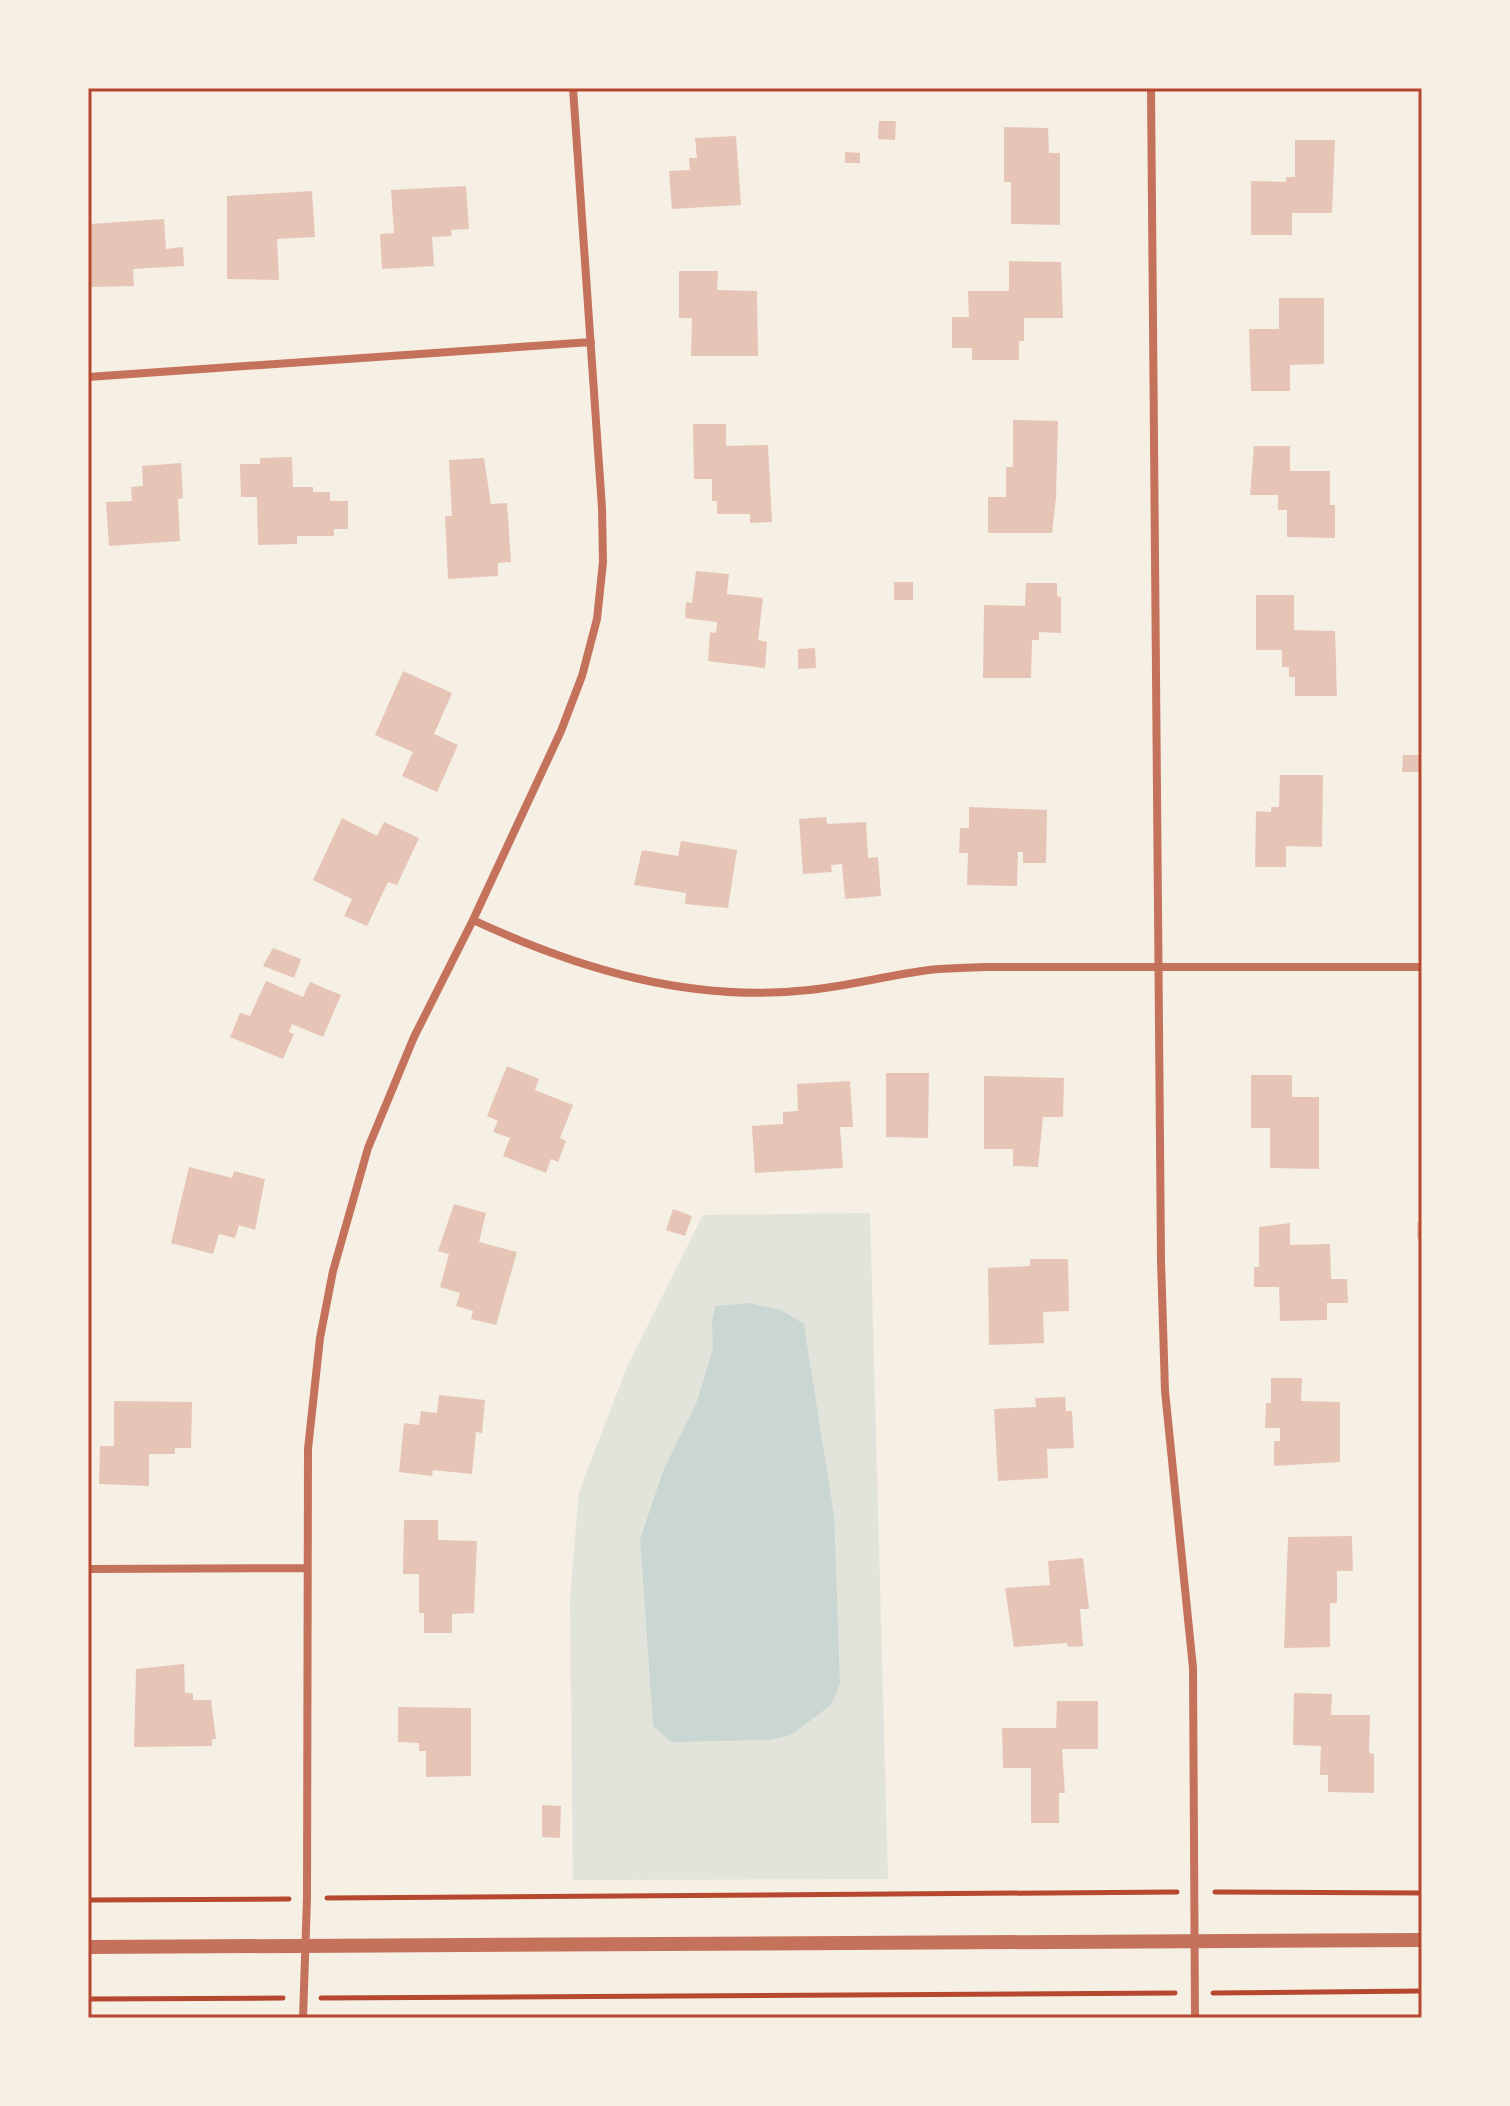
<svg xmlns="http://www.w3.org/2000/svg" width="1510" height="2106" viewBox="0 0 1510 2106" font-family="'Fira Sans Condensed',sans-serif">
  <style>
    .green { fill: #e2e4dc; fill-rule: evenodd }
    .water { fill: #c9d6d2 }
    .building { fill: #e6c5b7 }
    .lines { fill: none; stroke-linecap: round; stroke-linejoin: round }
    .path { stroke: #b5482f; stroke-width: 5 }
    .minor { stroke: #c5725c; stroke-width: 8 }
    .tertiary { stroke: #c5725c; stroke-width: 14 }
    .neatline { fill: none; stroke: #b5482f; stroke-width: 3 }
  </style>
  <rect width="100%" height="100%" fill="#f6efe4"/>
  <!-- green -->
  <path class="green" d="M870 1213 888 1879 573 1880 570 1599 579 1492 627 1367 703 1215ZM804 1324 834 1515 653 1726 640 1539 663 1471 697 1401 713 1348Z"/>
  <!-- water -->
  <path class="water" d="M748 1303 781 1310 804 1324 834 1515 840 1684 831 1705 791 1735 769 1740 671 1742 653 1726 640 1539 663 1471 697 1401 713 1348 712 1321 715 1306Z"/>
  <!-- building -->
  <path class="building" d="M879 121H896L895 140 878 139Z
    M1004 127 1048 128 1049 153H1060V225L1011 224V182H1004Z
    M736 136 741 205 672 209 669 171 690 170 689 158H697L695 138Z
    M1295 140H1335L1332 213H1292V235H1251V181L1286 182V177H1295Z
    M845 152 860 153V163H845Z
    M466 186 469 229 451 230 452 236 432 237 434 266 382 269 380 234 394 233 391 190Z
    M312 191 315 237 277 239 279 280 227 279V196Z
    M164 219 166 249 183 247 184 266 133 269 134 286 88 287V250H91L90 224Z
    M1009 261 1061 262 1063 318H1024V341H1019V360H972V348H952V317H969L968 291H1009Z
    M679 271H718L717 290 757 291 758 356H691L692 318H679Z
    M1279 298H1324V364L1290 365V391H1251L1249 329H1279Z
    M1013 420 1058 421 1056 498 1052 533H988V497H1006V467H1013Z
    M693 424H726V446L768 445 772 522 750 523V514H717V501H712V479H694Z
    M1254 446H1290V471H1330V505H1335V538L1287 537V510H1278V495H1250Z
    M292 457 293 487H313V492H330V501H348V529H334V536H297V544L258 545 257 497H241L240 464H260V458Z
    M484 458 491 504 507 503 511 562 498 563V576L448 579 445 516H452L449 460Z
    M181 463 183 498 178 499 180 541 109 546 106 502 132 501 131 487 143 486 142 466Z
    M696 571 729 574 727 594 763 598 758 640 767 642 765 668 708 661 710 632 716 633 717 622 685 618 686 602 692 603Z
    M894 582H913V600H894Z
    M1026 583H1057V596L1061 597V633L1039 632V640H1032L1031 678H983L984 605 1025 606Z
    M1256 595H1294V630L1335 631 1337 696H1295V677H1289V667H1282V650H1256Z
    M815 648 816 668 798 669V649Z
    M403 671 452 693 434 734 458 745 437 792 402 776 413 752 375 735Z
    M1403 755H1421V772H1402Z
    M1280 775H1323L1322 847 1286 846V867H1255L1256 811 1271 812V807H1279Z
    M969 807 1047 810 1046 863H1023V852H1018L1017 886 967 885 968 853H959L960 828H969Z
    M826 817 827 824 866 822 868 858 878 857 881 896 845 899 842 864 831 865 832 872 803 874 799 819Z
    M342 818 377 836 384 822 419 838 397 885 388 882 367 926 344 916 352 899 313 880Z
    M681 841 737 850 728 908 685 904 686 893 634 885 642 850 678 856Z
    M273 948 301 959 294 978 263 966Z
    M266 981 303 997 310 982 341 995 323 1037 292 1024 289 1032 294 1034 283 1059 230 1037 240 1013 250 1016Z
    M507 1066 539 1079 535 1090 573 1105 560 1138 566 1141 558 1162 551 1159 546 1173 503 1156 510 1138 493 1132 498 1121 487 1116Z
    M886 1073H929L928 1138 886 1137Z
    M1251 1075H1292V1097H1319V1169L1270 1168V1128H1251Z
    M984 1076 1064 1078 1063 1117H1043L1038 1167 1013 1166V1149H984Z
    M850 1081 853 1127H840L843 1168 755 1173 752 1126 783 1124V1112L798 1111 797 1084Z
    M189 1167 232 1178 234 1171 265 1179 255 1230 239 1225 235 1238 219 1234 213 1254 171 1243Z
    M454 1204 486 1213 479 1242 517 1252 496 1325 471 1319 473 1311 456 1306 460 1293 440 1287 449 1254 438 1251Z
    M673 1209 692 1216 685 1236 666 1230Z
    M1417 1222H1422V1240L1417 1239Z
    M1290 1223V1245L1330 1244 1331 1279H1347L1348 1303H1327V1320L1280 1321 1279 1287H1254V1267H1259V1227Z
    M1030 1259H1068L1069 1311 1043 1312 1044 1343 989 1345 988 1268 1030 1266Z
    M1271 1378H1302L1301 1401 1340 1402V1462L1274 1466V1441H1280V1428H1265L1266 1403H1271Z
    M439 1395 485 1400 482 1433 476 1432 472 1474 433 1470 432 1476 399 1472 404 1423 419 1425 421 1411 437 1413Z
    M1065 1397 1066 1411H1072L1074 1448 1047 1449 1048 1478 998 1481 994 1409 1036 1407 1035 1398Z
    M114 1401 192 1402 191 1448H175V1454H149V1486L99 1484 100 1446H114Z
    M404 1520H438V1540L477 1541 474 1613 452 1614V1633H424V1613H419V1574H403Z
    M1352 1536 1353 1571H1337V1603H1330V1647L1284 1648 1288 1537Z
    M1083 1558 1089 1609H1080L1083 1646 1068 1647 1067 1643 1014 1647 1005 1588 1050 1585 1048 1561Z
    M184 1664 185 1693H193V1700H211L216 1739H212V1746L134 1747 136 1669Z
    M1294 1693 1332 1694 1331 1715H1370L1369 1753 1374 1754V1793L1328 1792V1775H1320L1321 1746 1293 1745Z
    M1057 1701H1098V1749H1062L1065 1793H1059V1823H1031V1768H1003L1002 1728H1056Z
    M398 1707 471 1708V1776L426 1777V1751H419V1743L398 1742Z
    M542 1805 561 1806 560 1838 542 1837Z"/>
  <g class="lines">
    <!-- path -->
    <path class="path" d="M1215 1892 1422 1893
      M327 1898 1177 1892
      M88 1900 289 1899
      M1213 1993 1422 1991
      M321 1998 1175 1993
      M88 1999 283 1998"/>
    <!-- minor -->
    <path class="minor" d="M1151 88 1161 1260 1165 1391 1193 1668 1195 2018
      M88 377 591 342
      M473 920C578 969 691 1003 809 990 849 986 889 975 929 970 947 968 966 968 984 967H1422
      M88 1569 306 1568
      M303 2018 307 1898 308 1449 320 1338 333 1271 368 1148 414 1037 473 920 561 731 582 676 597 619 603 562 602 508 573 88"/>
    <!-- tertiary -->
    <path class="tertiary" d="M88 1947 1422 1940"/>
  </g>
  <!-- border -->
  <rect width="1510" height="2106" fill="none" stroke="#f6efe4" stroke-width="180"/>
  <rect x="90" y="90" width="1330" height="1926" class="neatline"/>
</svg>
